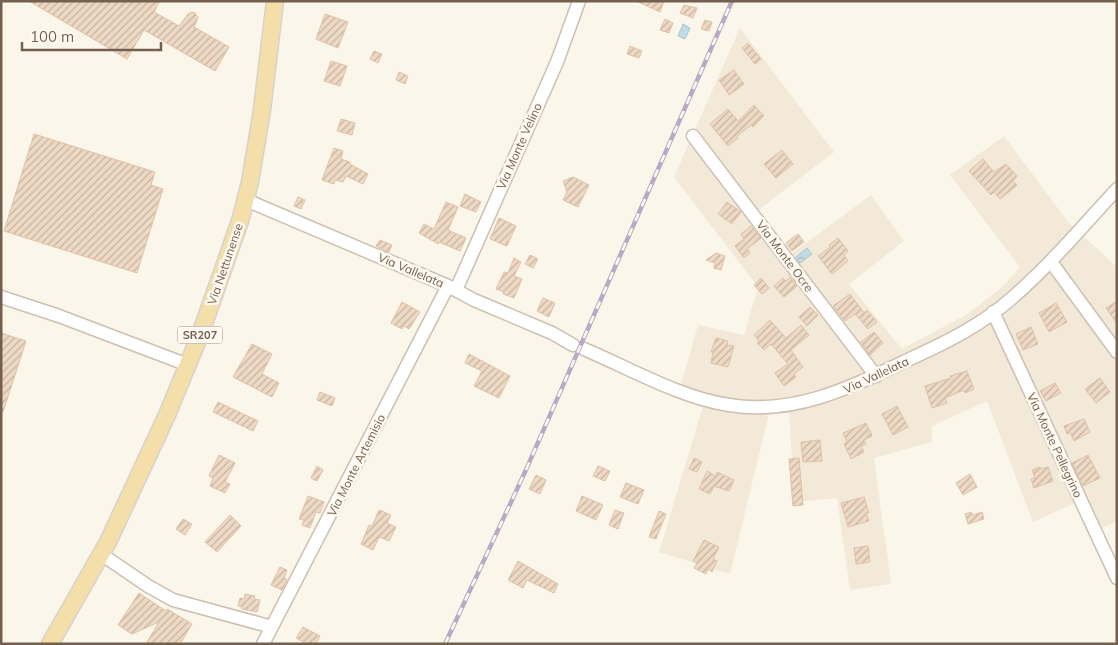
<svg xmlns="http://www.w3.org/2000/svg" width="1118" height="645" viewBox="0 0 1118 645" font-family="Mulish,sans-serif">
  <style>
    .residential { fill: #f2e9d9 }
    .water { fill: url(#water-ripples); stroke: #a7c9d5 }
    .building { fill: url(#building-hatch); stroke: #e0c1a6 }
    .lines { fill: none; stroke-linecap: round; stroke-linejoin: round }
    .minor-casing { stroke: #cdbfb1; stroke-width: 15 }
    .major-casing { stroke: #d8d2ce; stroke-width: 19 }
    .minor { stroke: #fff; stroke-width: 12 }
    .major { stroke: #f4dea9; stroke-width: 16 }
    .rail-casing { stroke: #baa9c5; stroke-width: 4.5 }
    .rail { stroke: #fefaf1; stroke-width: 2.5; stroke-dasharray: 8; stroke-linecap: butt }
    .labels { text-anchor: middle; dominant-baseline: central; stroke-width: 5; stroke-linejoin: round; paint-order: stroke }
    .shield { fill: #fefaf1; stroke: #9d8e80; stroke-width: 1 }
    .shield-label { font-size: 11px; font-weight: bold; fill: #74604f }
    .street-label { font-size: 12px; fill: #74604f; stroke: #fefaf1 }
  </style>
  <defs>
    <pattern id="water-ripples" width="26" height="14" patternUnits="userSpaceOnUse" patternTransform="scale(1.25)"><rect width="26" height="14" fill="#c0dbe4"/><path d="M2 4q2-2 4 0t4 0M15 11q2-2 4 0t4 0" fill="none" stroke="#a1b5bb"/></pattern>
    <pattern id="building-hatch" width="6" height="6" patternUnits="userSpaceOnUse" patternTransform="scale(1.25)"><rect width="6" height="6" fill="#eed9c4"/><path d="M-1 1l2-2M0 6l6-6M5 7l2-2" fill="none" stroke="#c5b3a2"/></pattern>
  </defs>
  <rect width="100%" height="100%" fill="#fbf6ea"/>
  <!-- residential -->
  <path class="residential" d="M740 28 834 152 757 211 790 255 871 195 904 241 849 284 902 349 966 315 1002 287 1020 267 950 175 1004 136 1069 223 1117 267V521L1091 533 1077 502 1033 522 987 401 932 426V442L874 458 891 584 850 590 837 498 795 502 789 413 769 414 730 574 659 552 703 406 677 399 698 325 744 335 758 287 674 177Z"/>
  <!-- water -->
  <path class="water" d="M683 24 690 28 685 39 678 36Z
    M807 248 812 254 800 263 796 257Z"/>
  <!-- building -->
  <path class="building" d="M29 1H160L154 12 179 26 188 14 192 12 195 13 198 18 194 27 229 47 215 71 144 30 127 59Z
    M636 1H664L660 12Z
    M684 5 697 8 693 18 680 13Z
    M325 14 348 22 338 48 316 39Z
    M665 19 673 23 669 33 660 30Z
    M705 20 712 22 709 31 701 29Z
    M748 43 761 59 755 64 742 48Z
    M630 46 642 51 639 58 627 54Z
    M374 51 382 54 378 63 370 59Z
    M331 61 347 66 340 86 324 81Z
    M734 70 744 84 729 95 719 80Z
    M399 72 408 76 405 84 396 80Z
    M754 105 764 116 753 127 751 125 737 136 738 138 728 146 710 124 728 109 738 121Z
    M341 119 355 123 352 135 337 131Z
    M34 134 155 172 151 185 163 189 137 273 4 231Z
    M334 148 343 151 341 159 350 162V164L368 174 363 184 346 176 343 182 335 180 334 184 322 180Z
    M782 150 793 164 776 178 764 164Z
    M983 159 994 172 1006 164 1017 176 1013 181 1017 185 1015 187 1000 199 994 192 991 195 969 171Z
    M573 177 589 185 578 207 563 200 567 192 563 181Z
    M465 194 481 202 476 212 460 206Z
    M298 197 305 200 301 209 294 206Z
    M446 202 458 207 448 230 466 238 460 251 439 242 438 244 419 233 424 224 434 229Z
    M727 202 741 212 732 224 718 214Z
    M499 218 516 226 507 246 490 239Z
    M751 226 761 238 747 249 750 253 744 258 735 246 744 239 741 234Z
    M798 234 804 242 792 251 786 243Z
    M838 238 848 251 844 255 848 261 832 274 818 256 830 247 829 245Z
    M380 240 392 245 389 252 376 246Z
    M716 253 725 256 721 270 714 268 715 263 706 260Z
    M530 255 538 259 533 268 525 264Z
    M514 258 521 262 514 276 522 279 514 298 503 294 504 292 496 289 504 272 508 273Z
    M790 277 797 286 784 297 774 286 783 278 786 281Z
    M761 278 769 288 762 294 754 285Z
    M850 294 864 313 867 310 877 322 868 329 855 314 845 321 833 306Z
    M543 298 555 303 549 317 537 311Z
    M1117 301V324L1106 308Z
    M402 302 420 312 409 329 404 326 402 329 391 323Z
    M1056 303 1067 322 1049 332 1039 313Z
    M810 307 818 315 807 326 799 317Z
    M770 320 786 338 801 325 809 335 791 350 803 367 794 374 796 377 784 386 775 373 788 364 771 344 764 350 757 343 759 341 754 335Z
    M1031 327 1038 344 1023 350 1016 334Z
    M874 332 883 343 870 355 861 342Z
    M1 333 26 341 3 412H1Z
    M716 338 728 341 727 345 734 346 728 367 711 363 713 352H711Z
    M252 344 272 354 262 374 279 383 272 397 233 377Z
    M469 354 510 376 499 398 474 386 482 371 465 363Z
    M967 371 974 389 965 393 964 390 945 398 947 403 932 408 925 386 951 378 950 376Z
    M1100 378 1110 392 1096 403 1085 389Z
    M1055 383 1061 393 1046 401 1040 391Z
    M320 392 335 398 332 406 317 400Z
    M218 402 258 421 253 431 213 412Z
    M897 406 908 427 893 435 882 414Z
    M1084 419 1090 432 1074 441 1070 433 1067 434 1064 426Z
    M866 423 872 436 864 440 866 444 861 446 864 452 851 459 844 444 847 442 843 433Z
    M820 440 822 461 803 462 801 442Z
    M219 455 235 463 225 482 230 484 225 493 210 486 213 478 209 476Z
    M1088 455 1100 478 1083 486 1072 463Z
    M694 458 702 462 697 472 689 469Z
    M799 458 803 505 793 506 789 459Z
    M317 466 323 470 317 481 311 478Z
    M598 466 610 471 605 481 593 476Z
    M1040 467 1041 469 1048 467 1053 481 1034 488 1031 479 1035 478 1032 470Z
    M707 471 716 476 717 472 734 480 729 491 714 486 710 494 699 489Z
    M970 474 977 487 963 495 956 483Z
    M536 475 546 480 540 494 529 489Z
    M626 483 644 490 638 504 620 497Z
    M308 496 324 502 320 513 316 512 310 528 302 525 304 520 299 519Z
    M582 496 603 505 596 520 576 511Z
    M864 497 869 513H866L869 521 848 527 841 503Z
    M379 510 391 515 387 523 396 527 389 541 379 537 373 550 361 544 369 525 372 526Z
    M615 510 624 513 618 529 609 525Z
    M659 511 666 514 656 539 649 537Z
    M971 512 973 515 982 512 984 519 968 524 965 514Z
    M230 515 241 526 217 552 205 542Z
    M183 519 192 524 185 535 176 529Z
    M704 540 719 547 713 559 717 561 712 572 708 569 706 574 694 568 697 563 693 561Z
    M868 546 870 562 856 564 854 548Z
    M518 561 558 584 554 593 527 580 523 588 508 580Z
    M280 567 287 570 284 578 287 579 282 590 271 585Z
    M139 593 166 611 167 609 192 624 180 644H146L159 622 132 634 118 625Z
    M245 594 255 596 254 599 260 600 257 612 242 609V607L238 606 240 598 244 599Z
    M303 627 320 636 316 644H307L296 638Z"/>
  <g class="lines">
    <!-- minor casing -->
    <g class="minor-casing">
      <path id="minor" d="M693 136 876 376
        M246 200 448 286 474 300 552 333 573 345
        M1051 262 1117 352
        M456 290 557 62 579 1
        M1 297 59 316 188 365
        M993 312 1117 578
        M584 349C629 368 681 398 729 405 796 416 853 386 912 358 947 342 983 324 1012 298 1050 265 1083 226 1117 189
        M101 554 148 586 173 600 272 627
        M263 644 448 286"/>
    </g>
    <!-- major casing -->
    <g class="major-casing">
      <path id="major" d="M50 644 108 542 167 415 200 335 240 221 250 182 262 110 275 1"/>
    </g>
    <!-- minor -->
    <use href="#minor" class="minor"/>
    <!-- major -->
    <use href="#major" class="major"/>
    <!-- rail casing -->
    <g class="rail-casing">
      <path id="rail" d="M445 644 525 472 732 1"/>
    </g>
    <!-- rail -->
    <use href="#rail" class="rail"/>
  </g>
  <g class="labels">
    <!-- shield labels -->
    <rect class="shield" x="177.5" y="326.5" width="45" height="17" rx="4"/>
    <g class="shield-label">
      <text x="200" y="335">SR207</text>
    </g>
    <!-- street labels -->
    <g class="street-label">
      <text transform="translate(519 146) rotate(-66)">Via Monte Velino</text>
      <text transform="translate(785 256) rotate(53)">Via Monte Ocre</text>
      <text transform="translate(225 264) rotate(-71)">Via Nettunense</text>
      <text transform="translate(411 270) rotate(23)">Via Vallelata</text>
      <text transform="translate(876 375) rotate(-25)">Via Vallelata</text>
      <text transform="translate(1055 445) rotate(65)">Via Monte Pellegrino</text>
      <text transform="translate(356 465) rotate(-63)">Via Monte Artemisio</text>
    </g>
  </g>
  <!-- border -->
  <rect width="1118" height="645" fill="none" stroke="#74604f" stroke-width="5"/>
  <!-- scale -->
  <path d="M22 42v8h139v-8" fill="none" stroke="#74604f" stroke-width="2.5"/>
  <text x="30" y="42" font-size="15" fill="#74604f" stroke="#fefaf1" stroke-width="4" paint-order="stroke">100 m</text>
</svg>
